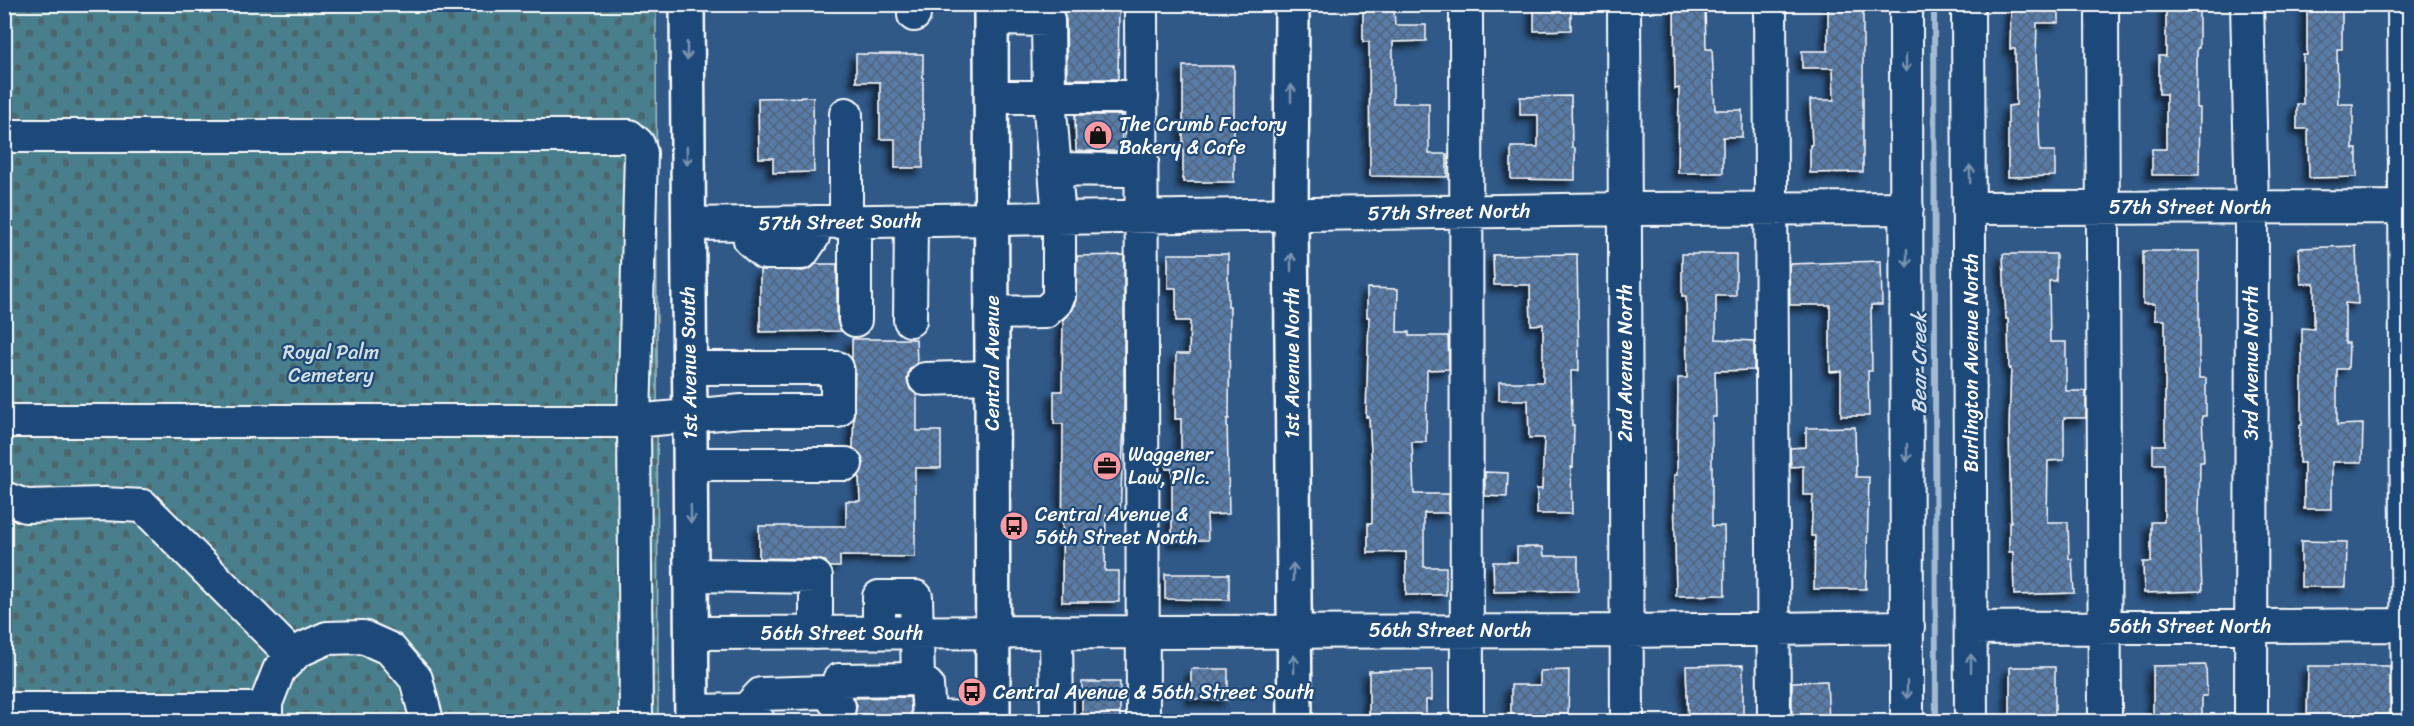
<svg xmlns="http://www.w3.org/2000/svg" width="2414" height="726" viewBox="0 0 2414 726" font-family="Sriracha,sans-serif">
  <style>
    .cemetery { fill: url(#cemetery-stones); stroke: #a4bfc6; stroke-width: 1.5 }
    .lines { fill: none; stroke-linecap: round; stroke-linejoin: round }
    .stream { stroke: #a3bad2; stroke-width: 6 }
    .building { fill: url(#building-cross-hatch); stroke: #fff; stroke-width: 1.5; filter: url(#shadow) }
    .minor-casing { stroke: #fff; stroke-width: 36 }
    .major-casing { stroke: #fff; stroke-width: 38 }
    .minor { stroke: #1f4a7a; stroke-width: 32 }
    .major { stroke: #1f4a7a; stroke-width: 33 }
    .oneway { stroke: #7992af }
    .labels { text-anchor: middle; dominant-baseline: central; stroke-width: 4.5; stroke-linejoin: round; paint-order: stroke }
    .poi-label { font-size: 20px; fill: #fff; stroke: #1f4a7a; text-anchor: start }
    .street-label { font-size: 20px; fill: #fff; stroke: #1f4a7a }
    .park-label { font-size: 20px; fill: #d2dfe2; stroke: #1f4a7a }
    .water-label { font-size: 21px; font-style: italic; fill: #d1dce8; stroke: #1f4a7a }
  </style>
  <defs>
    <pattern id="cemetery-stones" width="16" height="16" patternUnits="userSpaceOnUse" patternTransform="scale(1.5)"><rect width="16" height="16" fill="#4a7f8c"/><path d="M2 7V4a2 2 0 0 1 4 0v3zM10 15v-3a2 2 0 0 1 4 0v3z" fill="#4b666c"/></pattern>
    <pattern id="building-cross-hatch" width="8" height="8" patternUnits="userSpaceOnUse" patternTransform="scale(1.5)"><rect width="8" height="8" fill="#587ba8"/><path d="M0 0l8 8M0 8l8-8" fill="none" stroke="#52647a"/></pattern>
    <filter id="shadow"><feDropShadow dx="-5.5" dy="5.5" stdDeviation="3" flood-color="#0009"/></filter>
  </defs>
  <rect width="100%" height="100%" fill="#305988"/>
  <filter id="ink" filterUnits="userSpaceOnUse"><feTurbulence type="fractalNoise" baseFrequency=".0167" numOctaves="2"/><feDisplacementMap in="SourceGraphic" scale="12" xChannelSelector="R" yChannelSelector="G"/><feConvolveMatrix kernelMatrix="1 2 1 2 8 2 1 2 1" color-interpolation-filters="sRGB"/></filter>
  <g filter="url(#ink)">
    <!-- cemetery -->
    <path class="cemetery" d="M4 5H656L658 721H5Z"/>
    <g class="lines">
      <!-- stream -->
      <path class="stream" d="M1934 4 1936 722"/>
    </g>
    <!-- building -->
    <path class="building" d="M1534 4H1571V30L1534 31Z
      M1674 4H1705L1706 49H1712L1715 110H1742V137H1723V173H1678L1679 88 1675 89Z
      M1828 4H1863V172L1810 173V145H1812L1810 100H1834L1833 68H1802V51H1828Z
      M2011 4H2059V23H2037L2036 58 2040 151H2055V176L2008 177V106L2016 105 2015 49H2010Z
      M2166 4H2199V48H2197V108H2200L2199 175H2152V149H2166V94H2159V56H2166Z
      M2307 4H2342V49H2337L2338 104H2353V149H2357V177L2309 178 2308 129H2297V104H2303V55H2307Z
      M1061 7H1119L1118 79H1067L1066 20Z
      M1363 9H1394L1395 25H1426V41L1393 42V103H1429V154H1447V177L1370 176 1369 42H1363Z
      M856 54H923V168H895V139H880V82H856Z
      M1183 66H1234V182H1183Z
      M1571 96 1572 148H1575V180L1511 179V147H1538V115H1520V97Z
      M813 97 814 172 773 173V158H759L758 98Z
      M1075 115H1121L1122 151H1076Z
      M2356 246 2358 304 2345 303V343H2349L2348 369H2337V425L2363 424 2362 462H2332V509H2304V463H2299L2300 425H2302V328L2314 329V283L2301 284 2299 248Z
      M2143 251H2199V378H2206V416H2202L2204 462H2200L2199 517 2202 591 2144 593 2143 562H2151V522H2164V464H2153V445H2165V320H2155V304H2143Z
      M1168 254H1228V306H1230L1229 419H1227L1229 514 1207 515 1208 540 1172 541V469H1166V452H1181V419H1175L1176 354H1189L1190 321H1176V288H1168Z
      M1577 254 1579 371H1571L1572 425H1574L1573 468 1571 467 1572 514H1537V489H1542L1544 438H1529L1528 400H1499V382H1543V324L1531 325 1530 285H1494L1493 255Z
      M1682 254H1736V296H1716V339L1754 341V370L1715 371 1716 417H1712V526H1724L1725 595 1676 596 1674 475H1677L1678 378H1687L1686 296H1682Z
      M2003 254H2056V281H2049L2050 342H2066V391H2086V418H2064V460L2048 461 2047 522H2068L2069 559H2072L2074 593 2014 595 2013 552H2009V522H2011L2009 427 2011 368 2009 369 2008 319H2006Z
      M1124 255V422L1120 515H1106L1105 571H1119V602H1062L1063 424H1054V391H1062L1063 320 1073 309 1076 300 1077 256Z
      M1881 261 1882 305H1871L1872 371H1868L1869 416H1841V371L1830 372V305H1790L1789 264Z
      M816 264H837V320L841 331 760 332V269L802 271 810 269Z
      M1367 288 1398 289 1397 332H1409V336H1448L1449 369 1427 370 1426 442H1412L1414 494H1449V513H1424V567H1446V595H1406V552L1368 553V523H1372V468L1369 417H1366L1369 317H1367Z
      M852 339H916L917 363 909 370 907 380 910 389 917 395V431H941V468H915V557L840 556V567H830L825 561 816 559 759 558V526H846V501H860L859 475 864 463 861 455 853 448 855 368 852 359Z
      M1855 427 1856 477H1869L1866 589H1814L1815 536H1811L1813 495H1803V466L1791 467 1790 448 1806 447V428Z
      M1485 472 1508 473 1507 497 1485 496Z
      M2301 541 2347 542 2346 587H2301Z
      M1517 547H1543L1544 556H1578V591L1494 592 1493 562H1517Z
      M1165 574H1229V600L1165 599Z
      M1743 665V722H1688L1686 666Z
      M2206 665 2207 696H2202V722H2153V666Z
      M2308 666H2390V715H2342V722H2307Z
      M2010 667H2055V722H2010Z
      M1191 669H1228V700L1191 699Z
      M1432 670V700H1426V722H1369V671Z
      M1569 670 1568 722H1511V685H1540V671Z
      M1827 681 1829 722H1792V682Z
      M1082 682H1120V722H1082Z
      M910 697 912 722H880V715H855L857 705 854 698Z"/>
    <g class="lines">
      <!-- minor casing -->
      <g class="minor-casing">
        <path id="minor" d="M1141 4 1143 722
          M1466 4 1467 722
          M1624 4 1627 722
          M1770 4 1774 722
          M1906 4 1907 722
          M1968 4 1971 722
          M2102 4 2105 722
          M2247 4 2252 207 2251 722
          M2404 4 2408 722
          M914 15V4
          M991 19 1048 20 1049 98 1059 218V294L1056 302 1045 312 991 313
          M991 97H1142
          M4 136H629L638 144 641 153 634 421 636 722
          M1055 169 1124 170 1142 160
          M1971 208 2410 207
          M846 222V114
          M747 223 750 240 764 253H802L813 237 814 222
          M688 224 1624 209 1907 208
          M855 320V222
          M910 320 911 221
          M925 379 992 377
          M4 421H634L742 411H837V368H690
          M690 464H846
          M4 498 26 506 104 504 143 506 293 656
          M692 575 816 577V633
          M1971 628 2410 625
          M1056 632 1057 722
          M692 633 1627 631 1908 627
          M918 679 927 685 929 717 993 718
          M839 680 918 679 916 597H879V633
          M4 709H266
          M746 710 761 694 827 692 839 707
          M692 711 746 710 759 722
          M266 722V703L279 670 298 651 327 638 363 637 390 649 416 679 426 717 424 722"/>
      </g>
      <!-- major casing -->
      <g class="major-casing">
        <path id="major" d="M687 4 692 722
          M991 4 993 722
          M1292 4 1291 215 1295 722"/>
      </g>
      <!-- minor -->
      <use href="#minor" class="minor"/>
      <!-- major -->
      <use href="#major" class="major"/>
    </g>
    <!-- one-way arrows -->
    <defs><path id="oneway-shaft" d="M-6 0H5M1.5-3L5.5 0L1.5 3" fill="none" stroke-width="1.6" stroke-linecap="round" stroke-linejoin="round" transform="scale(1.5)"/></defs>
    <g class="oneway">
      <use href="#oneway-shaft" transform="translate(687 51) rotate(90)"/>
      <use href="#oneway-shaft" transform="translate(1906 63) rotate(90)"/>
      <use href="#oneway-shaft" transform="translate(1291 93) rotate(-90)"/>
      <use href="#oneway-shaft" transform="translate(687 156) rotate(89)"/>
      <use href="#oneway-shaft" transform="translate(1970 174) rotate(-91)"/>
      <use href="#oneway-shaft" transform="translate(1907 258) rotate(90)"/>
      <use href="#oneway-shaft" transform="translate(1291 262) rotate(-90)"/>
      <use href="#oneway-shaft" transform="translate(1907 453) rotate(90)"/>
      <use href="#oneway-shaft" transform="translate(691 514) rotate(89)"/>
      <use href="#oneway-shaft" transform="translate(1293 572) rotate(-90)"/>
      <use href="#oneway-shaft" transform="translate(1971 663) rotate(-90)"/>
      <use href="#oneway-shaft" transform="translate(1294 664) rotate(-91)"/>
      <use href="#oneway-shaft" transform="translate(1907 690) rotate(90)"/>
    </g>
  </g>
  <!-- icons -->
  <defs>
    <g id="shop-disc" transform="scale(1.5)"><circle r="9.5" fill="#ff9aa2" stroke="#1f4a7a"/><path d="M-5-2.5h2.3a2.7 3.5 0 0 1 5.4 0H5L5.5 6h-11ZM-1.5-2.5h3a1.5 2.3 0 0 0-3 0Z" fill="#111"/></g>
    <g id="office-disc" transform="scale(1.5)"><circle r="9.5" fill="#ff9aa2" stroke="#1f4a7a"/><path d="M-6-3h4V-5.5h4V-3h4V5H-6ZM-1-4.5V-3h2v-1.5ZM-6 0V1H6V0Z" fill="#111"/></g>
    <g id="bus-disc" transform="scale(1.5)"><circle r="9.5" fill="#ff9aa2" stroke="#1f4a7a"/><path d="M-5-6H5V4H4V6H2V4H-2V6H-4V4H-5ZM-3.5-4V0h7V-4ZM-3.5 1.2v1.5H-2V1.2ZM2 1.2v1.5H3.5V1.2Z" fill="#111"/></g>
  </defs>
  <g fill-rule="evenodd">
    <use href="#shop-disc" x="1098" y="135"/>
    <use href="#office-disc" x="1107" y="466"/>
    <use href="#bus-disc" x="1014" y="526"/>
    <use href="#bus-disc" x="972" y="692"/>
  </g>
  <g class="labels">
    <!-- poi labels -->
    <g class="poi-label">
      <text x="1119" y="124">The Crumb Factory<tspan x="1119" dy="23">Bakery &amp; Cafe</tspan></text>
      <text x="1128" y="454">Waggener<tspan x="1128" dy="23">Law, Pllc.</tspan></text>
      <text x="1035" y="514">Central Avenue &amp;<tspan x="1035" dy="23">56th Street North</tspan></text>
      <text x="993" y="692">Central Avenue &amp; 56th Street South</text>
    </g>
    <!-- street labels -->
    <g class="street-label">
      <text x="2190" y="207">57th Street North</text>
      <text transform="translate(1449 212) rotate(-1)">57th Street North</text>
      <text transform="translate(840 222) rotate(-1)">57th Street South</text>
      <text transform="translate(689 363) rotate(-91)">1st Avenue South</text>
      <text transform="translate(992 363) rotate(-90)">Central Avenue</text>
      <text transform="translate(1292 363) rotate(-90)">1st Avenue North</text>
      <text transform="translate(1625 363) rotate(-90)">2nd Avenue North</text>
      <text transform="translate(1971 363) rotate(-90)">Burlington Avenue North</text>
      <text transform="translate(2251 363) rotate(-90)">3rd Avenue North</text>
      <text x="2190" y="626">56th Street North</text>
      <text x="1450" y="630">56th Street North</text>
      <text x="842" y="633">56th Street South</text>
    </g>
    <!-- park labels -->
    <g class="park-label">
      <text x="331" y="352">Royal Palm<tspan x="331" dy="23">Cemetery</tspan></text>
    </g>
    <!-- water labels -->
    <g class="water-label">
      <text transform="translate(1919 363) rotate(-90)">Bear Creek</text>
    </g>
  </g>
  <!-- margin -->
  <rect width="2414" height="726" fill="none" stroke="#1f4a7a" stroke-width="24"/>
  <rect x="12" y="12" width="2390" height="702" fill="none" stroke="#fff" stroke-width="2" filter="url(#ink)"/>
</svg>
